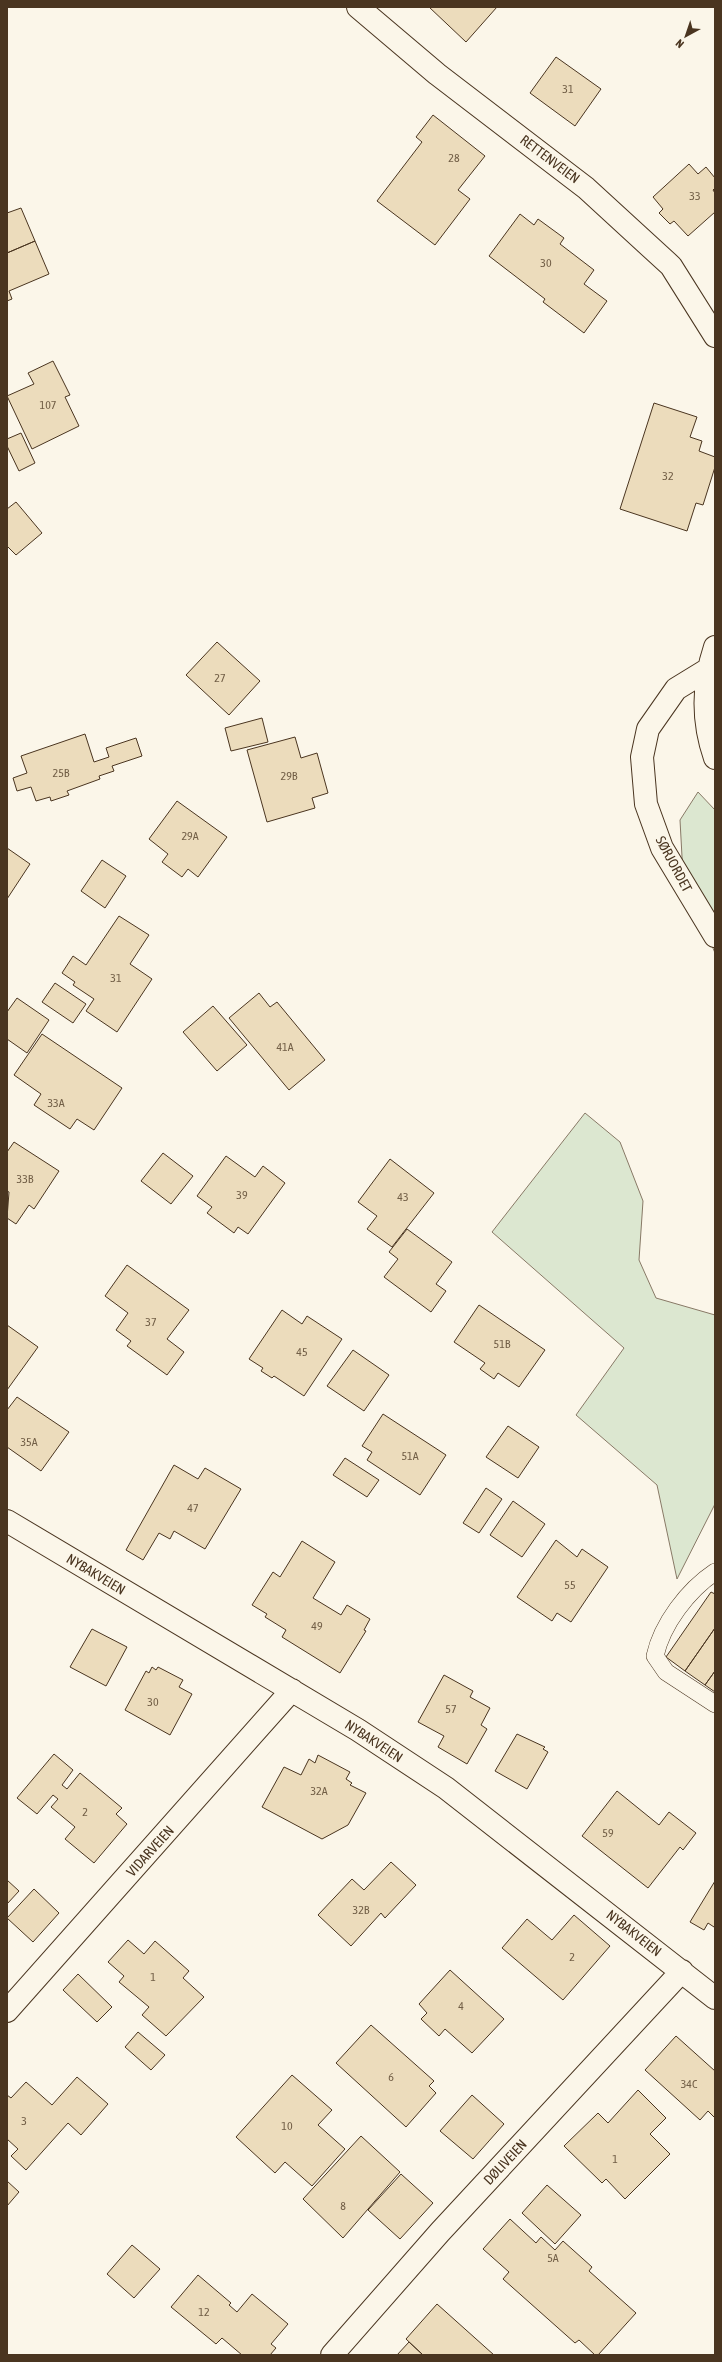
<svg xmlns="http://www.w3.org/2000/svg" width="722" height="2362" viewBox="0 0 722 2362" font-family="'Asap Condensed',sans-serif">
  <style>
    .green { fill: #dce7d0; stroke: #887966 }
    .building { fill: #ecdcbc; stroke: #4a3520 }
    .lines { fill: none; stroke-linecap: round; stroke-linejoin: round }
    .lane-casing { stroke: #4a3520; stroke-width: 18 }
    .street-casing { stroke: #4a3520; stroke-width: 24 }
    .lane { stroke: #fbf6e9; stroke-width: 17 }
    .street { stroke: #fbf6e9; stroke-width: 22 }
    .labels { text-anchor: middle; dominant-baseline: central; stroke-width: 3; stroke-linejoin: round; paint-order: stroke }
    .number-label { font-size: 12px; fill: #725f47 }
    .street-label { font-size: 14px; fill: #4a3520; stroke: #fbf6e9 }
  </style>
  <rect width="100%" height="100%" fill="#fbf6e9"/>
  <!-- green -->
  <path class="green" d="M698 792 715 810V953L683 875 680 820Z
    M585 1113 620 1142 643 1201 639 1260 656 1298 715 1315V1504L677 1579 657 1485 576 1415 624 1348 492 1232Z"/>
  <!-- building -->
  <path class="building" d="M429 7H497L466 42Z
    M556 57 601 89 575 126 530 93Z
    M433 115 485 156 458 190 470 199 435 245 377 201 422 142 416 137Z
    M689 164 698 174 706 167 715 178V188L713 190 715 193V212L688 236 674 221 670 224 659 213 663 209 653 197Z
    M21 208 35 241 7 253V213Z
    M520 214 534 225 538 219 564 238 560 244 594 270 584 284 607 301 584 333 543 302 545 299 489 256Z
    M35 241 49 274 9 291 12 299 7 301V253Z
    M53 361 70 395 65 397 79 426 32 449 7 396 34 384 28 373Z
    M654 403 697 417 690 437 702 441 699 451 715 457V467L703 505 696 503 687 531 620 509Z
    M21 433 35 463 19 471 7 446V439Z
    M16 502 42 533 16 555 7 546V509Z
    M217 642 260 681 229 715 186 675Z
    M262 718 268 742 231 751 225 728Z
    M85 734 94 762 109 757 106 748 136 738 142 756 112 766 114 771 99 776 100 779 67 791 69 795 51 801 50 797 36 801 31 787 17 791 13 778 27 773 21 756Z
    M295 737 301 758 317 753 328 793 312 798 315 808 267 822 247 750Z
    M177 801 227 837 198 877 188 869 182 877 162 862 168 854 149 839Z
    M7 848 30 864 7 899Z
    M102 860 126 876 105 908 81 891Z
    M119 916 149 935 130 964 152 979 117 1032 86 1011 94 999 73 985 75 982 62 973 73 956 86 965Z
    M55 983 86 1004 73 1023 42 1002Z
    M259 993 270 1007 277 1002 325 1060 289 1090 229 1018Z
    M17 998 49 1020 27 1053 7 1039V1012Z
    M213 1006 247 1045 217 1071 183 1032Z
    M42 1034 122 1088 94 1130 77 1119 70 1129 34 1105 41 1094 14 1075Z
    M14 1142 59 1171 34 1209 29 1205 16 1224 7 1218 9 1192 7 1191V1152Z
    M163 1153 193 1176 171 1204 141 1181Z
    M226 1156 255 1177 263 1166 285 1183 248 1234 238 1227 234 1233 207 1213 212 1207 197 1196Z
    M390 1159 434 1193 392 1247 367 1229 377 1216 358 1202Z
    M407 1229 452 1262 436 1284 446 1291 431 1312 384 1277 398 1259 389 1252Z
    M127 1265 189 1310 167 1339 184 1352 167 1375 127 1346 131 1341 116 1330 128 1313 105 1296Z
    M479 1305 545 1350 519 1387 498 1373 494 1379 480 1369 485 1363 454 1342Z
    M282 1310 302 1324 307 1316 342 1339 304 1396 274 1376 272 1378 261 1371 263 1368 249 1359Z
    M7 1325 38 1347 7 1390Z
    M353 1350 389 1375 364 1411 327 1386Z
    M17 1397 69 1432 41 1471 7 1447V1410Z
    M383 1414 446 1455 420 1495 367 1460 372 1452 362 1446Z
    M508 1426 539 1447 518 1478 486 1457Z
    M345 1458 379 1480 367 1497 333 1475Z
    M174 1465 198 1479 205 1468 241 1489 205 1549 174 1531 170 1539 159 1533 143 1560 126 1550Z
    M486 1488 502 1499 479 1533 463 1523Z
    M513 1501 545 1524 522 1557 490 1535Z
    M556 1540 577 1557 582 1549 608 1567 571 1622 557 1613 552 1621 517 1597Z
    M302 1541 335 1562 313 1598 341 1615 347 1605 370 1619 364 1630 366 1631 340 1673 282 1637 286 1630 265 1617 267 1614 252 1605 273 1572 280 1577Z
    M711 1592 715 1594V1628L685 1671 666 1657Z
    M715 1628V1671L705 1685 685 1671Z
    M92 1629 127 1647 106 1686 70 1667Z
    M152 1667 156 1670 158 1667 183 1680 179 1687 192 1694 170 1735 125 1710 146 1671 149 1673Z
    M715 1671V1692L705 1685Z
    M444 1675 473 1691 470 1697 490 1708 481 1725 487 1729 467 1764 438 1747 444 1736 418 1722Z
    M517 1734 545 1747 543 1749 548 1752 527 1789 495 1771Z
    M54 1754 73 1770 62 1785 67 1789 80 1773 122 1808 116 1814 127 1824 94 1863 65 1839 75 1827 51 1807 58 1799 53 1795 37 1814 17 1798Z
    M318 1755 350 1772 346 1779 352 1783 350 1785 366 1793 348 1825 322 1839 262 1807 284 1767 301 1775 309 1759 315 1763Z
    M617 1791 659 1825 669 1812 696 1833 683 1850 680 1847 648 1888 582 1836Z
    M391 1862 416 1885 385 1918 381 1913 351 1946 318 1915 352 1879 364 1890Z
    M7 1880 19 1891 7 1904Z
    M715 1881V1925L714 1927 708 1923 704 1930 690 1922Z
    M34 1889 59 1913 33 1942 7 1918Z
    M574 1915 610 1946 563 2000 502 1948 527 1919 552 1940Z
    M128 1940 144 1954 155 1941 189 1971 183 1978 204 1997 166 2036 142 2015 149 2007 119 1982 124 1976 108 1962Z
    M450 1970 504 2019 472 2053 445 2029 439 2036 421 2019 427 2013 419 2004Z
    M78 1974 112 2007 97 2022 63 1990Z
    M371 2025 434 2081 429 2086 436 2093 406 2127 336 2063Z
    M138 2032 165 2055 151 2070 125 2047Z
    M676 2036 715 2071V2118L708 2111 700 2120 645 2070Z
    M292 2075 332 2110 318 2125 345 2149 312 2186 285 2162 275 2173 236 2137Z
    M77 2077 108 2104 81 2135 68 2123 26 2170 11 2156 18 2149 7 2139V2095L11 2098 26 2082 52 2105Z
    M638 2090 666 2118 650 2134 670 2154 625 2199 606 2179 602 2183 564 2146 598 2113 608 2123Z
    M472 2095 504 2124 473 2159 440 2131Z
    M361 2136 400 2172 343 2238 303 2199Z
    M401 2174 433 2203 400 2239 368 2210Z
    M7 2181 19 2192 7 2206Z
    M547 2185 581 2215 555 2244 522 2213Z
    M510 2219 536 2243 541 2237 555 2250 563 2241 592 2267 589 2271 636 2313 598 2355H595L579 2340 575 2343 503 2279 509 2272 483 2249Z
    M132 2245 160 2269 134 2298 107 2274Z
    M198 2275 231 2303 229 2305 237 2312 252 2294 288 2324 271 2344 276 2348 270 2355H242L222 2338 216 2344 171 2307Z
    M437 2304 494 2355H423L406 2339Z
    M409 2342 423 2355H397Z"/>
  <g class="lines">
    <!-- lane casing -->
    <g class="lane-casing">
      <path id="lane" d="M715 1572C688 1590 662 1624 655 1656L666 1672 715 1704"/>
    </g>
    <!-- street casing -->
    <g class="street-casing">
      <path id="street" d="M358 7 437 74 586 188 671 266 715 336
        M715 647C703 683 702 721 715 758
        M707 670 676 689 648 729 642 757 646 804 662 848 715 936
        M7 1521 358 1730 446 1788 715 1998
        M7 2011 292 1690
        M332 2355 440 2232 682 1971"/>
    </g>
    <!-- lane -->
    <use href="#lane" class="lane"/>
    <!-- street -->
    <use href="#street" class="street"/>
  </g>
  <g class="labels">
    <!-- number labels -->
    <g class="number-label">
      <text x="568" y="89">31</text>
      <text x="454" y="158">28</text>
      <text x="695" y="196">33</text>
      <text x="546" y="263">30</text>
      <text x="48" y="405">107</text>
      <text x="668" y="476">32</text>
      <text x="220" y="678">27</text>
      <text x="61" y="773">25B</text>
      <text x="289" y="776">29B</text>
      <text x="190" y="836">29A</text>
      <text x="116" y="978">31</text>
      <text x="285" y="1047">41A</text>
      <text x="56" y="1103">33A</text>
      <text x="25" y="1179">33B</text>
      <text x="242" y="1195">39</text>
      <text x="403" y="1197">43</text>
      <text x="151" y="1322">37</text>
      <text x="502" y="1344">51B</text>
      <text x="302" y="1352">45</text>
      <text x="29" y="1442">35A</text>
      <text x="410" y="1456">51A</text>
      <text x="193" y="1508">47</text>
      <text x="570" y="1585">55</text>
      <text x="317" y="1626">49</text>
      <text x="153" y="1702">30</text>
      <text x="451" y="1709">57</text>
      <text x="319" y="1791">32A</text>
      <text x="85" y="1812">2</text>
      <text x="608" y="1833">59</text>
      <text x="361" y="1910">32B</text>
      <text x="572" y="1957">2</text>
      <text x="153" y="1977">1</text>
      <text x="461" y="2006">4</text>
      <text x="391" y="2077">6</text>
      <text x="689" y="2084">34C</text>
      <text x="24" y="2121">3</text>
      <text x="287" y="2126">10</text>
      <text x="615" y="2159">1</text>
      <text x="343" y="2206">8</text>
      <text x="553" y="2258">5A</text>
      <text x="204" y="2312">12</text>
    </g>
    <!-- street labels -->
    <g class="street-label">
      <text transform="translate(550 159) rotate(37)">RETTENVEIEN</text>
      <text transform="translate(674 864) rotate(62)">SØRJORDET</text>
      <text transform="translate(96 1574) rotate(31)">NYBAKVEIEN</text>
      <text transform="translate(374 1741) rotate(33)">NYBAKVEIEN</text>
      <text transform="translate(150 1851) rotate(-48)">VIDARVEIEN</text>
      <text transform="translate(634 1933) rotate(38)">NYBAKVEIEN</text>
      <text transform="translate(505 2162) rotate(-47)">DØLIVEIEN</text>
    </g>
  </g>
  <!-- border -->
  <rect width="722" height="2362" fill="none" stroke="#4a3520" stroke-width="16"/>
  <!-- north arrow -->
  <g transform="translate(686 36) rotate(220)" stroke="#fbf6e9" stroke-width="3" paint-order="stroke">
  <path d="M0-3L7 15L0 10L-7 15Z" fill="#4a3520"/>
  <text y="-6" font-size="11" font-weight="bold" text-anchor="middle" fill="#4a3520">N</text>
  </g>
</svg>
